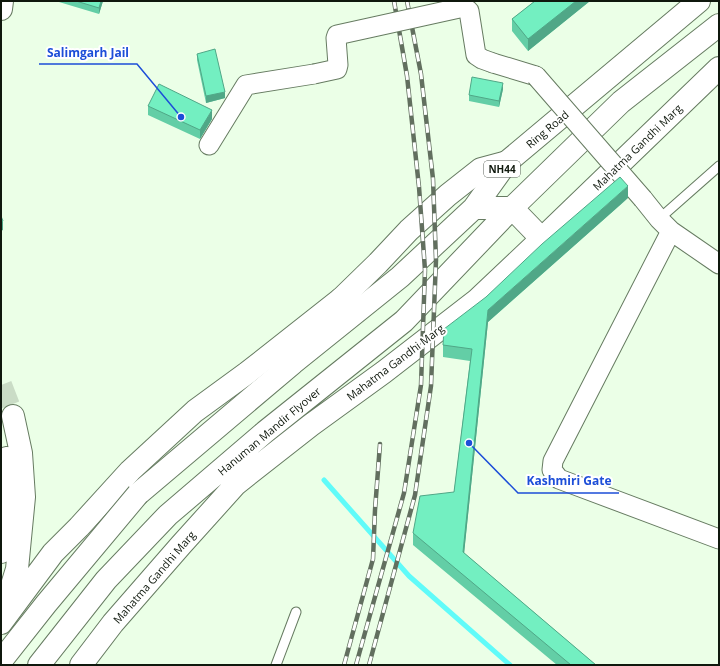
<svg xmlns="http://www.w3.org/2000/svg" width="720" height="666" viewBox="0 0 720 666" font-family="'Open Sans',sans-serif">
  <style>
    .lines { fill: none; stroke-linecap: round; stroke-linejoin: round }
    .stream { stroke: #60fbf9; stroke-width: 5 }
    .secondary-tunnel { stroke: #cadcc6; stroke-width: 22; stroke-dasharray: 22 11; stroke-linecap: butt }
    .lane-casing { stroke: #667b61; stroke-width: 11 }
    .street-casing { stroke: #667b61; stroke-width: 21 }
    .secondary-casing { stroke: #667b61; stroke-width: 24 }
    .highway-casing { stroke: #667b61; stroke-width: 24 }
    .lane { stroke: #fff; stroke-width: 9 }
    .street { stroke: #fff; stroke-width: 19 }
    .secondary { stroke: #fff; stroke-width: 22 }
    .highway { stroke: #fff; stroke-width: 22 }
    .rail-casing { stroke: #626f5f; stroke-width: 4.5 }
    .rail { stroke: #fff; stroke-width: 3; stroke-dasharray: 9; stroke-linecap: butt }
    .street-bridge-casing { stroke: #667b61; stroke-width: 21; stroke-linecap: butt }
    .highway-bridge-casing { stroke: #667b61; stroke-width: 24; stroke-linecap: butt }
    .street-bridge { stroke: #fff; stroke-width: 19 }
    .highway-bridge { stroke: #fff; stroke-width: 22 }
    .wall { fill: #63cea6 }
    .shaded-wall { fill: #50a787 }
    .building { fill: #73efc1; stroke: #50a787 }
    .labels { text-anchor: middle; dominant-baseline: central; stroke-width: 4; stroke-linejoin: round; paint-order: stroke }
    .shield { fill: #fff; stroke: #575d56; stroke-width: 1 }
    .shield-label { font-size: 10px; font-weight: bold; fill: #0f180d }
    .street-label { font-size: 11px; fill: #0f180d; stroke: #fff }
    .leader { fill: none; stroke: #1d4ed8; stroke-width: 1.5 }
    .callout-dot { fill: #1d4ed8; stroke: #fff; stroke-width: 1.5 }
    .callout-label { font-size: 12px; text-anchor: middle; font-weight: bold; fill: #1d4ed8; stroke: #fff; stroke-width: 4; stroke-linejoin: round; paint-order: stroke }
  </style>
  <rect width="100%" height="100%" fill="#ebffe7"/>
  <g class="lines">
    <!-- stream -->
    <path class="stream" d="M324 480 409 576 510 665"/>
    <!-- secondary-tunnel -->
    <path class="secondary-tunnel" d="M1 385 13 416"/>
    <!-- lane casing -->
    <g class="lane-casing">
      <path id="lane" d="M659 219 719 166
        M276 665 296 612"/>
    </g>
    <!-- street casing -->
    <g class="street-casing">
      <path id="street" d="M493 63 536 76
        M209 145 246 85 314 74
        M643 199 659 219 671 231 719 264
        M671 231 553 461 552 470 559 479 719 539"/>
    </g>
    <!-- secondary casing -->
    <g class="secondary-casing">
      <path id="secondary" d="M512 208 542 239
        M1 552 4 540 9 478 7 458
        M5 608 17 569 24 497 21 453 13 416
        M1 623 53 553 79 527 130 471 195 411 247 373 341 299 378 263 409 230 448 195 481 169 507 162
        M39 665 106 580 168 515 265 432 404 321 512 208 621 102 719 25
        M81 665 113 623 181 545 236 484 311 425 384 372 477 300 551 230 719 68"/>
    </g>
    <!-- highway casing -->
    <g class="highway-casing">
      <path id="highway" d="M1 9 2 1
        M474 208H512
        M320 335 341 299
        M138 494 293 363 400 277 474 208 507 162 699 1"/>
    </g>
    <!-- lane -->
    <use href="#lane" class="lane"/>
    <!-- street -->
    <use href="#street" class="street"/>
    <!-- secondary -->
    <use href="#secondary" class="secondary"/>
    <!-- highway -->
    <use href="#highway" class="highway"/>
    <!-- rail casing -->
    <g class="rail-casing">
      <path id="rail" d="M344 665 373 559 375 510 380 444
        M356 665 404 493 421 385 425 270 419 187 407 76 394 1
        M369 665 415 495 431 386 436 260 433 179 421 74 407 1"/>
    </g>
    <!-- rail -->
    <use href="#rail" class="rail"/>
    <!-- street-bridge casing -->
    <g class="street-bridge-casing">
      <path id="street-bridge" d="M314 74 337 69 338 65 336 38 337 35 464 7 469 11 476 55 482 59 493 63
        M536 76 643 199"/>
    </g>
    <!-- highway-bridge casing -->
    <g class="highway-bridge-casing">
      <path id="highway-bridge" d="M1 661 46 604 138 494"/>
    </g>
    <!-- street-bridge -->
    <use href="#street-bridge" class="street-bridge"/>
    <!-- highway-bridge -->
    <use href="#highway-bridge" class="highway-bridge"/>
  </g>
  <!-- wall -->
  <path class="wall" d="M59 1H103L99 14 59 2Z
    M535 1H590L528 51 512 31V19Z
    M197 54 225 98 206 103 197 60Z
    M503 89 499 107 469 101V95Z
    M148 106 212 119 200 139 148 115Z
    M628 198 488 322 464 553 596 665H557L413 545V533L454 492 470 361 443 357V345Z"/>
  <!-- shaded-wall -->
  <path class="shaded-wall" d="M101 1H103L99 14V8Z
    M576 1H590L528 51V39Z
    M503 83V89L499 107V101Z
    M225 92V98L206 103V96Z
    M212 110V119L200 139V130Z
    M628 186V198L488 322 463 564V552L488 310Z
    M3 221V230L1 231V222Z"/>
  <!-- building -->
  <path class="building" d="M76 1H101L99 8Z
    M535 1H576L528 39 512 19Z
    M215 49 225 92 206 96 197 54Z
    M472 77 503 83 499 101 469 95Z
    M159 84 212 110 200 130 148 106Z
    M620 177 628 186 488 310 463 552 596 665H571L413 533 420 496 454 492 472 349 443 345 444 329 486 297 542 244Z
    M1 216 3 221 1 222Z"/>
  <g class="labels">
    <!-- shield labels -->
    <rect class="shield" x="484" y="161" width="36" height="16" rx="3"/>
    <g class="shield-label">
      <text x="502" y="169">NH44</text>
    </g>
    <!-- street labels -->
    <g class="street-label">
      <text transform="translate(547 129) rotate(-40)">Ring Road</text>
      <text transform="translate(637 147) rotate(-44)">Mahatma Gandhi Marg</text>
      <text transform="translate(395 362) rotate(-37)">Mahatma Gandhi Marg</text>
      <text transform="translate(269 431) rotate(-40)">Hanuman Mandir Flyover</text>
      <text transform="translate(154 577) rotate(-49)">Mahatma Gandhi Marg</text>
    </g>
  </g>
  <!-- callouts -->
  <path class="leader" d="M181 117L137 64H39M469 443L518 493H619"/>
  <g class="callout-dot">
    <circle cx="181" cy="117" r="4"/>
    <circle cx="469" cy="443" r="4"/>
  </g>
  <g class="callout-label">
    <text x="88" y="57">Salimgarh Jail</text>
    <text x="569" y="485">Kashmiri Gate</text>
  </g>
  <!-- border -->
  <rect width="720" height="666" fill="none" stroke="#0f180d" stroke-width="4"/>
</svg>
